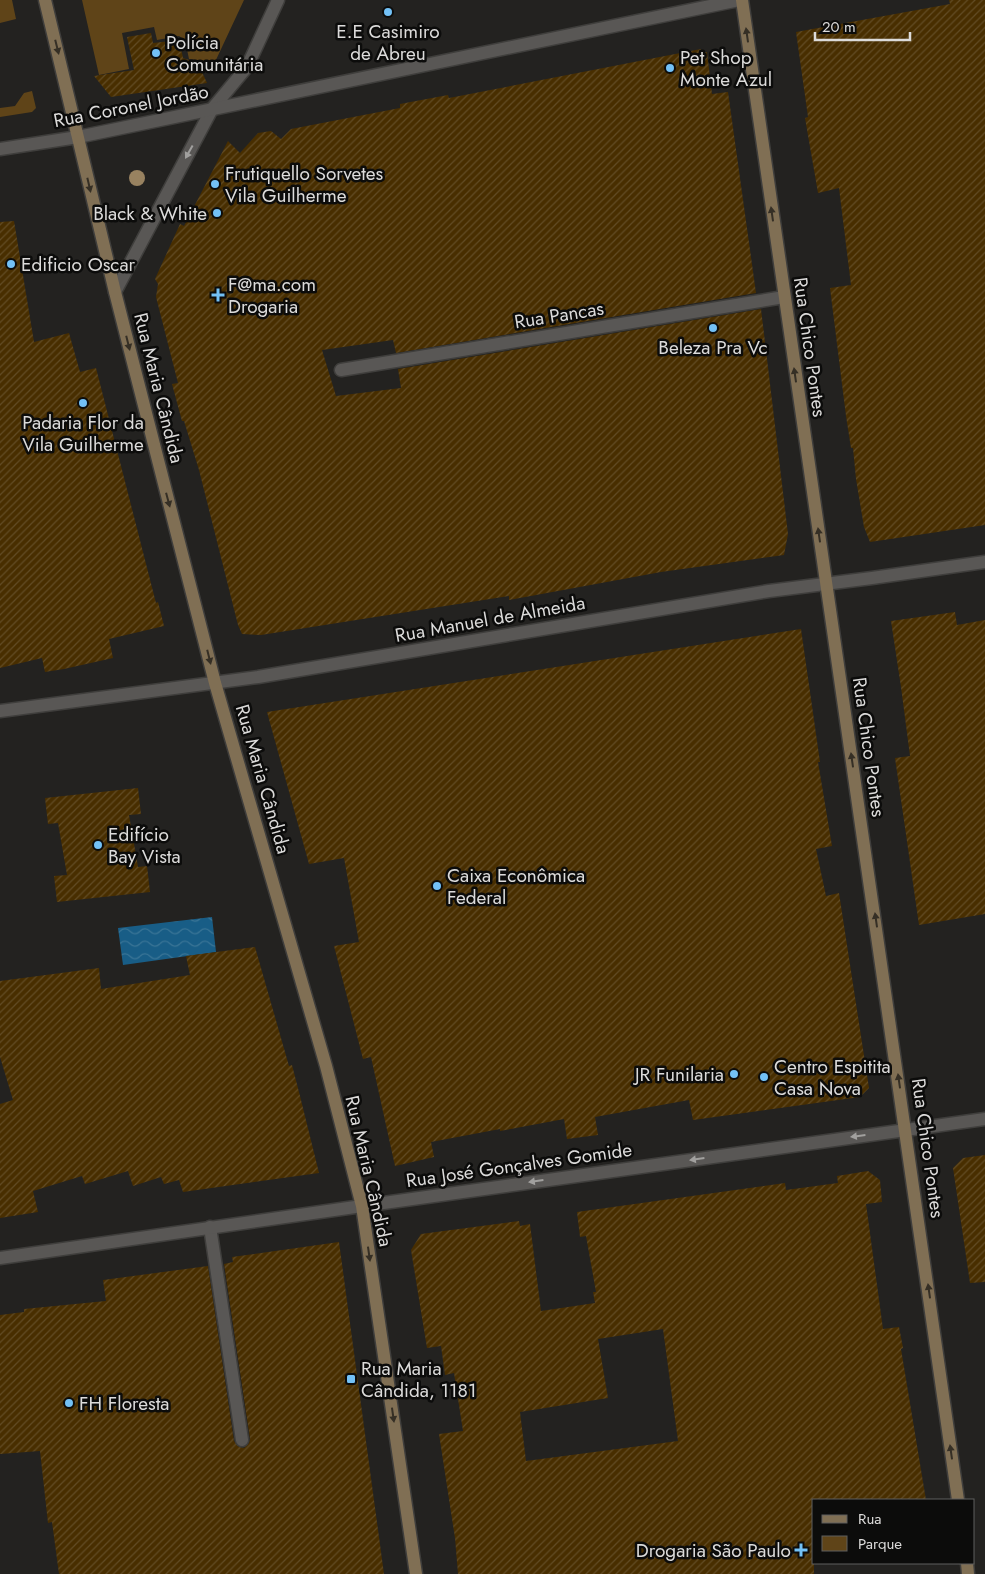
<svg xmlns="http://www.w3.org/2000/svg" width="985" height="1574" viewBox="0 0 985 1574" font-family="Jost,sans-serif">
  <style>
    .green { fill: #5f4418 }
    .water { fill: url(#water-waves) }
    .building { fill: url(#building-hatch); fill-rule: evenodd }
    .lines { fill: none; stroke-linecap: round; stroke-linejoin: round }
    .service-casing { stroke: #3f3e3c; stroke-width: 15 }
    .minor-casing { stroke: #3f3e3c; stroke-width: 15 }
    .tertiary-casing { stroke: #3f3e3c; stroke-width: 15 }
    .secondary-casing { stroke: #3f3e3c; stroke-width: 15 }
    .service { stroke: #595755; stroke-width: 12 }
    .minor { stroke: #595755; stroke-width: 12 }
    .tertiary { stroke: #595755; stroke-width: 12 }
    .secondary { stroke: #806f54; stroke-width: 12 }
    .tree { fill: #988260 }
    .oneway { fill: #352f25 }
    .oneway2 { fill: #a1a09e }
    .poi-dot { fill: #73c1f6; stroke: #0c0c0b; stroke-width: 2 }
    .labels { text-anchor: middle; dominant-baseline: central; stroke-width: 5; stroke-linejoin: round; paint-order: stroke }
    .poi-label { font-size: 19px; fill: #dcdbda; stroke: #0c0c0b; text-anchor: start }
    .street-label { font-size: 19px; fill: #dcdbda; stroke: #0c0c0b }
  </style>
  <defs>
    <pattern id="water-waves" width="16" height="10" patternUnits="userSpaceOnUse" patternTransform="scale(1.25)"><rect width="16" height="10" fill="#185d86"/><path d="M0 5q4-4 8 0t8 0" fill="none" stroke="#397496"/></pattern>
    <pattern id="building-hatch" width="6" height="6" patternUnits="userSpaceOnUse" patternTransform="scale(1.25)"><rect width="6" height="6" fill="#482e00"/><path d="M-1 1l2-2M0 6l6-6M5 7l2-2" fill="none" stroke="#624c25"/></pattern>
  </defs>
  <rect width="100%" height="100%" fill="#232220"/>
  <!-- green -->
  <path class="green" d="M0 0H12L16 19 0 23Z
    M82 0H244L215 62 189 59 185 40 179 36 157 40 154 27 122 33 129 69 99 75Z
    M32 91 36 108 32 112 0 117V108L15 106 24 93Z"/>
  <!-- water -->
  <path class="water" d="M212 917 216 952 123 965 118 928Z"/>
  <!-- building -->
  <path class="building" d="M949 0H985V525L870 542 864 527 856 479 853 448H851L846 416 830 288 851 285 839 188 818 193 805 118 808 117 796 32 950 4Z
    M151 33 153 43 171 41V44L180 43 183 58 198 63 207 83 111 97 94 76 134 70 127 37Z
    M701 49 702 53 707 52 712 94 728 92 756 293 396 353 393 340 322 350 336 396 401 388 398 369 761 309 788 534 784 555 661 572 509 600V596L261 635 242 634 238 625 199 470 184 421H182L172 384 178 383 156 297 158 284 155 279 180 224 184 226 228 141 240 153 258 133 271 131 281 139 291 129 400 108V104L448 95 449 98Z
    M14 221 34 342 69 333 80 372 96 368 156 603 158 602 164 626 109 639 113 658 64 669 45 672 42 658 0 668V222Z
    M955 612 957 625 985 620V914L919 925 895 758 910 756 901 687 891 621Z
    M801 629 820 762H818L832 846 816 849 826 896 839 893 869 1088 860 1097 693 1120 689 1100 595 1117 598 1135 567 1139 564 1119 500 1131V1129L431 1142 434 1157 395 1166 371 1057 363 1059 334 946 359 942 344 858 309 864 267 712Z
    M138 788 141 814 129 815 138 867 147 866 150 892 57 902 54 876 67 875 58 823 48 824 45 798Z
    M255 947 289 1066 292 1065 300 1096 319 1173 183 1192 179 1180 164 1184 161 1177 133 1186 128 1171 85 1184 82 1176 33 1191 38 1212 0 1218V1104L13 1100 0 1057V981L99 968 101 989 190 975 186 956Z
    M985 1155V1282L970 1283 953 1168 963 1158Z
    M868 1171 880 1180 882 1202 866 1204 883 1329 899 1327 903 1348 901 1349 926 1500H814V1574H458L455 1538 439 1434 463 1431 454 1373 445 1375 441 1346 427 1348 411 1250 421 1234 519 1221 520 1226 530 1224 541 1311 595 1303 593 1292H596L586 1236 580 1237 577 1212 785 1183 786 1190 838 1183 837 1176ZM663 1329 678 1441 526 1461 520 1412 608 1398 598 1339Z
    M339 1242 384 1574H59L52 1522 48 1523 40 1451 0 1454V1315L24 1312V1309L106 1301 103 1280 208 1266 234 1441 239 1447 244 1448 249 1443 250 1439 224 1264 233 1262 232 1257Z"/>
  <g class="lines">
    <!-- service casing -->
    <g class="service-casing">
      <path id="service" d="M341 370 784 297"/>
    </g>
    <!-- minor casing -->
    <g class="minor-casing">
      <path id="minor" d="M115 292 212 109 247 67 278 0
        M0 711 258 677 769 591 872 578 985 562
        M362 1206 985 1119
        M210 1227 242 1440"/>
    </g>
    <!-- tertiary casing -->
    <g class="tertiary-casing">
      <path id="tertiary" d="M0 149 78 137 739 0
        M0 1258 362 1206"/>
    </g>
    <!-- secondary casing -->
    <g class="secondary-casing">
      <path id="secondary" d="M45 0 115 292 215 683 326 1066 362 1206 416 1574
        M742 0C812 500 889 1000 958 1500
        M967 1563 968 1574"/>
    </g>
    <!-- service -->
    <use href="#service" class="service"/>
    <!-- minor -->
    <use href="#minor" class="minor"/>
    <!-- tertiary -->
    <use href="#tertiary" class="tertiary"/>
    <!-- secondary -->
    <use href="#secondary" class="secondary"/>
  </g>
  <!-- trees -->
  <circle class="tree" cx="137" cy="178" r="8"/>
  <!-- one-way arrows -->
  <defs><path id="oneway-solid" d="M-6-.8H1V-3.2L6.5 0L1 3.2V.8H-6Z" transform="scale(1.25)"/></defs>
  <g class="oneway">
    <use href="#oneway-solid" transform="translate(747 35) rotate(-98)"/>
    <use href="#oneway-solid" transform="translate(57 47) rotate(76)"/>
    <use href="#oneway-solid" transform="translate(89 185) rotate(77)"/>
    <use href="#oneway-solid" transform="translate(772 214) rotate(-98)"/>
    <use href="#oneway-solid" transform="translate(128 343) rotate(76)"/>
    <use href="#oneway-solid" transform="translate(795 375) rotate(-98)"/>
    <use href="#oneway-solid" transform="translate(168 500) rotate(75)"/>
    <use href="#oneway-solid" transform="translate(819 535) rotate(-98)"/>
    <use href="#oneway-solid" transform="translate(209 657) rotate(76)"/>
    <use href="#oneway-solid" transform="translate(852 760) rotate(-98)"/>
    <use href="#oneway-solid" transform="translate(876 920) rotate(-98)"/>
    <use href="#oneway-solid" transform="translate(899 1081) rotate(-98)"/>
    <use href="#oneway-solid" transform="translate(369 1254) rotate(82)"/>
    <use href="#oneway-solid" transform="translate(929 1291) rotate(-98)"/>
    <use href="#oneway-solid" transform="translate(393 1415) rotate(82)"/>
    <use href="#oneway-solid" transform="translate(951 1452) rotate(-98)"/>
  </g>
  <g class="oneway2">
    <use href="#oneway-solid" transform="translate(189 152) rotate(119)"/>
    <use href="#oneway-solid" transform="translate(858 1136) rotate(173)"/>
    <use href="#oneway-solid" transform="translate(697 1159) rotate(172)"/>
    <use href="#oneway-solid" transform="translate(536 1181) rotate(172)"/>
  </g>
  <!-- markers -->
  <g class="poi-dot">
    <circle cx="388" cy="12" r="5"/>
    <circle cx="156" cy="53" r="5"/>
    <circle cx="670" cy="68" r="5"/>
    <circle cx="215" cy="184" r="5"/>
    <circle cx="217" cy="213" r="5"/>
    <circle cx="11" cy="264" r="5"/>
    <path d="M215.5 287.5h5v5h5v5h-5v5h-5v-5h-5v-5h5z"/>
    <circle cx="713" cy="328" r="5"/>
    <circle cx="83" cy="403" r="5"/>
    <circle cx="98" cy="845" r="5"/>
    <circle cx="437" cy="886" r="5"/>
    <circle cx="734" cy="1074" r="5"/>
    <circle cx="764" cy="1077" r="5"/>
    <rect x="346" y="1374" width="10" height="10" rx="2.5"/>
    <circle cx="69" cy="1403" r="5"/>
    <path d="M798.5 1542.5h5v5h5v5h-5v5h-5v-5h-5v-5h5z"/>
  </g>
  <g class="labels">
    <!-- poi labels -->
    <g class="poi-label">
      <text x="388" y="31" text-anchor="middle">E.E Casimiro<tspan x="388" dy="22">de Abreu</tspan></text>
      <text x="166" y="42">Polícia<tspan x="166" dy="22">Comunitária</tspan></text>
      <text x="680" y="57">Pet Shop<tspan x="680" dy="22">Monte Azul</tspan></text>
      <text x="225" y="173">Frutiquello Sorvetes<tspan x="225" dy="22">Vila Guilherme</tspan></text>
      <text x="207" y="213" text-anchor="end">Black &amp; White</text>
      <text x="21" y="264">Edificio Oscar</text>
      <text x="228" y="284">F@ma.com<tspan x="228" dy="22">Drogaria</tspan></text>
      <text x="713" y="347" text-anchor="middle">Beleza Pra Vc</text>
      <text x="83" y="422" text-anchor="middle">Padaria Flor da<tspan x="83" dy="22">Vila Guilherme</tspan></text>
      <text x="108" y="834">Edifício<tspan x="108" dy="22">Bay Vista</tspan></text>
      <text x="447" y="875">Caixa Econômica<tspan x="447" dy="22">Federal</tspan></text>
      <text x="774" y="1066">Centro Espitita<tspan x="774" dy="22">Casa Nova</tspan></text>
      <text x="724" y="1074" text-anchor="end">JR Funilaria</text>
      <text x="361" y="1368">Rua Maria<tspan x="361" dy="22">Cândida, 1181</tspan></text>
      <text x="79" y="1403">FH Floresta</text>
      <text x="791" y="1550" text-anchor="end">Drogaria São Paulo</text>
    </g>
    <!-- street labels -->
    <g class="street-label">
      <text transform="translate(131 106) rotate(-11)">Rua Coronel Jordão</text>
      <text transform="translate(559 315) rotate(-9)">Rua Pancas</text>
      <text transform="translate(810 347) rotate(82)">Rua Chico Pontes</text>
      <text transform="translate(159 388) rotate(76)">Rua Maria Cândida</text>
      <text transform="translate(490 619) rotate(-10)">Rua Manuel de Almeida</text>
      <text transform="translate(869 747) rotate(82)">Rua Chico Pontes</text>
      <text transform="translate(263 779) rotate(74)">Rua Maria Cândida</text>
      <text transform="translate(928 1148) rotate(82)">Rua Chico Pontes</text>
      <text transform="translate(519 1165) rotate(-8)">Rua José Gonçalves Gomide</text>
      <text transform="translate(369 1171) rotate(77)">Rua Maria Cândida</text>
    </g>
  </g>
  <!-- legend -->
  <rect x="812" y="1499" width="162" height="65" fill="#0c0c0b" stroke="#5f5f5e"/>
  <rect x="822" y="1515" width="25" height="8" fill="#806f54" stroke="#5f5f5e"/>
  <text x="858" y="1524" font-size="15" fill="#dcdbda">Rua</text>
  <rect x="822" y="1536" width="25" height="15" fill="#5f4418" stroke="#5f5f5e"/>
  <text x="858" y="1549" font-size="15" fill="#dcdbda">Parque</text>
  <!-- scale -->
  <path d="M815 32v8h95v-8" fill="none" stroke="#dcdbda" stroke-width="2.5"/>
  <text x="822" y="32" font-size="15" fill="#dcdbda" stroke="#0c0c0b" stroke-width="4" paint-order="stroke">20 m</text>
</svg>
